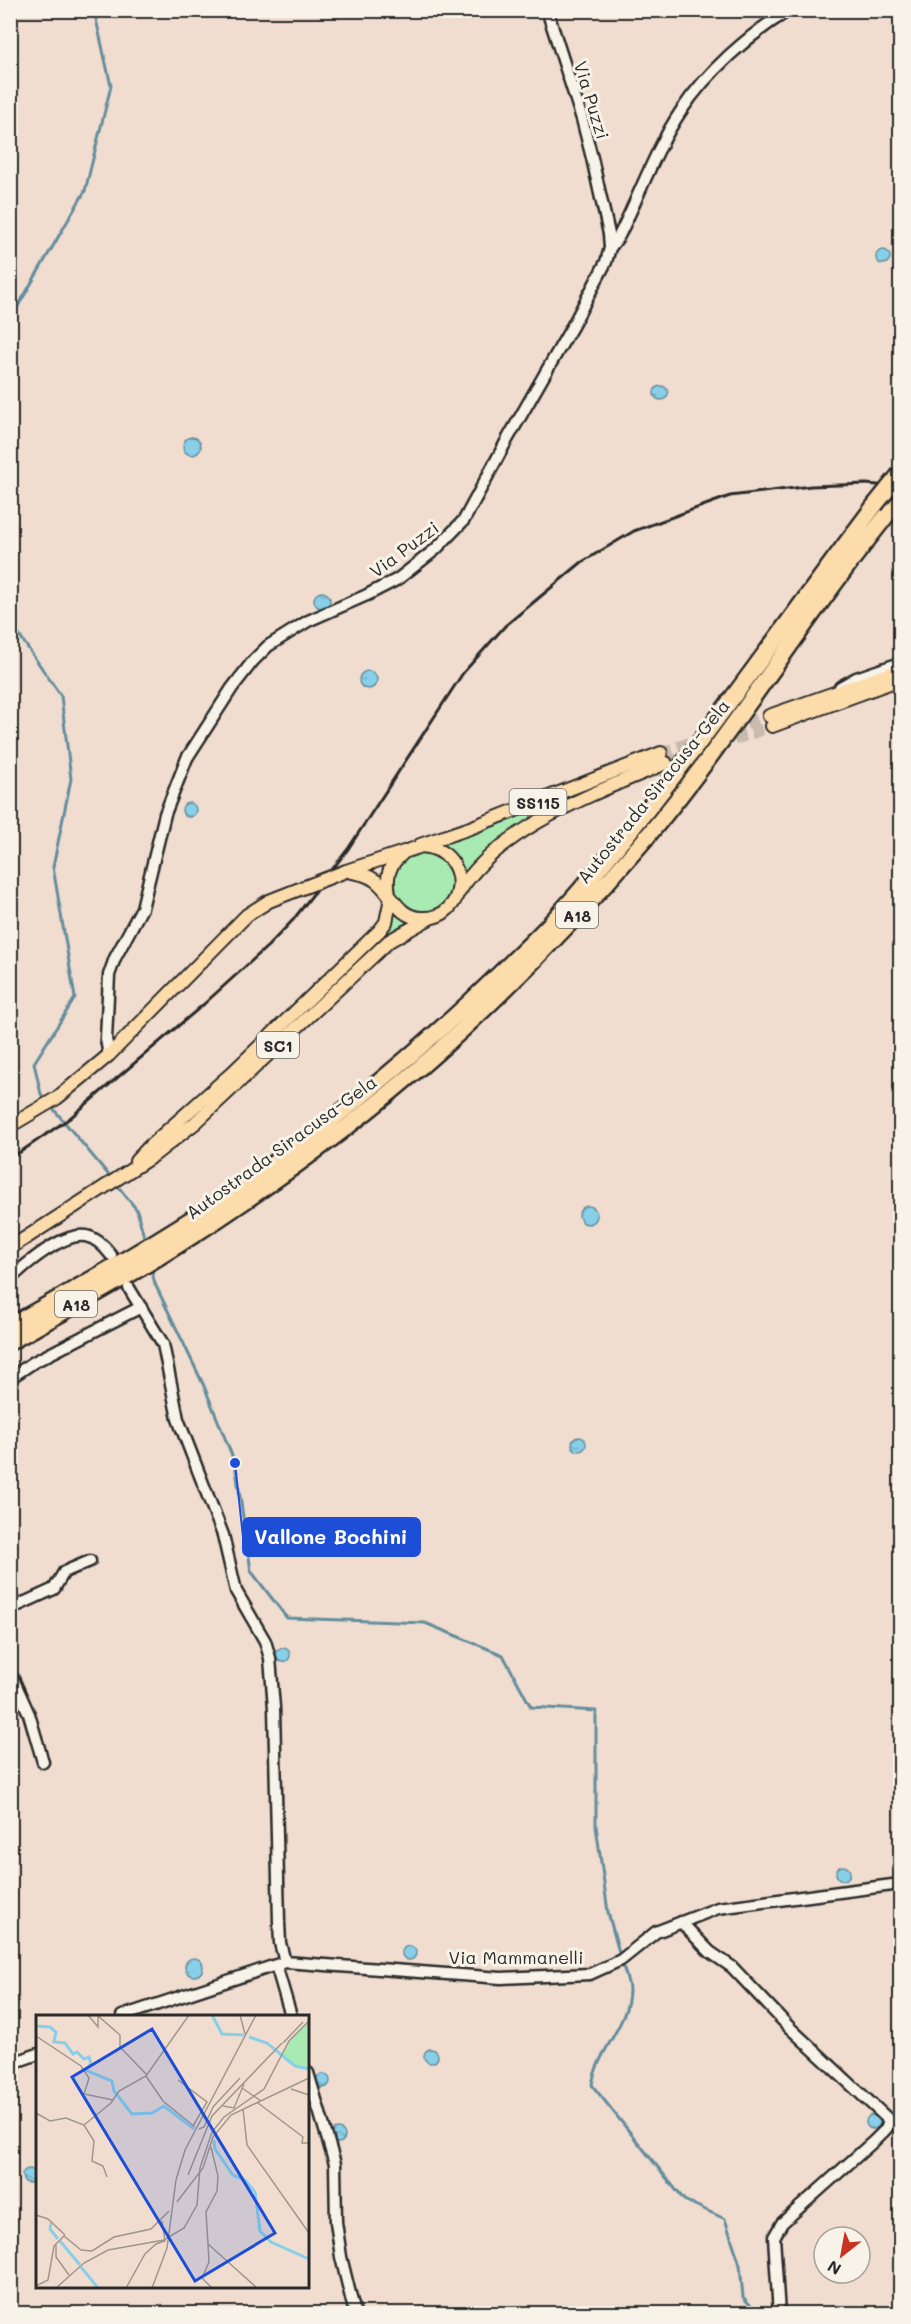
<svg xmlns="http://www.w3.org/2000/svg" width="911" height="2324" viewBox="0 0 911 2324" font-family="Mali,sans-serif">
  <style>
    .green { fill: #a9eab3; stroke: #6a8a6f; stroke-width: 1.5 }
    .water { fill: url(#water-ripples); stroke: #638d9d; stroke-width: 1.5 }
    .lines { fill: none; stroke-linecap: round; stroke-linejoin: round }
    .stream { stroke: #638d9d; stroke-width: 3 }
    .major-tunnel { stroke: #c9b9ae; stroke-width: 12; stroke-dasharray: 12 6; stroke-linecap: butt }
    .minor-casing { stroke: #2b2b2b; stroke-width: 15 }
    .major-casing { stroke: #2b2b2b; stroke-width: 16 }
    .highway-casing { stroke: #2b2b2b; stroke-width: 20 }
    .minor { stroke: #f7f3e8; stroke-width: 10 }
    .major { stroke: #fddcac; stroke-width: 12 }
    .highway { stroke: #fddcac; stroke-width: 15 }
    .rail { stroke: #2b2b2b; stroke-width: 3 }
    .major-bridge-casing { stroke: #2b2b2b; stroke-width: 16; stroke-linecap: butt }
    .highway-bridge-casing { stroke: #2b2b2b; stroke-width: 20; stroke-linecap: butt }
    .major-bridge { stroke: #fddcac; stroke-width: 12 }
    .highway-bridge { stroke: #fddcac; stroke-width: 15 }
    .labels { text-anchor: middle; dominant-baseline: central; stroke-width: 6; stroke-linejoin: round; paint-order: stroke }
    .shield { fill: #f7f3e8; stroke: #686764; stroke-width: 1.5 }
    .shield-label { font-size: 16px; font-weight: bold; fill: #2b2b2b }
    .street-label { font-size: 18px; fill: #2b2b2b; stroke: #f7f3e8 }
    .inset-river { fill: none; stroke: #88cfe9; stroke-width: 3 }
    .inset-road { fill: none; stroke: #a1968d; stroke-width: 1.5 }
    .view { fill: #1d4ed8; fill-opacity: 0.15; stroke: #1d4ed8; stroke-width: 3 }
    .inset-edge { fill: none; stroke: #2b2b2b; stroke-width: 3 }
    .leader { fill: none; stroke: #1d4ed8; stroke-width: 2 }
    .callout-dot { fill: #1d4ed8; stroke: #f7f3e8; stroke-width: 2 }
    .callout { fill: #1d4ed8; stroke: #1d4ed8; stroke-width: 2 }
    .callout-label { font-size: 20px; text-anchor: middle; font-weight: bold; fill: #fff }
  </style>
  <defs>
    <pattern id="water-ripples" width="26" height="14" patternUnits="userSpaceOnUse" patternTransform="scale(1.5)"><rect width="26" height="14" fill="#88cfe9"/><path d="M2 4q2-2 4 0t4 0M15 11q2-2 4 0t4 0" fill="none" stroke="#76b2c8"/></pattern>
  </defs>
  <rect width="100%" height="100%" fill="#f0ddcf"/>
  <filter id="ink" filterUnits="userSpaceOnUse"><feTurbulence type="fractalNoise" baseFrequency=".0167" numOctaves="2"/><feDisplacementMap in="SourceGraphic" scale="12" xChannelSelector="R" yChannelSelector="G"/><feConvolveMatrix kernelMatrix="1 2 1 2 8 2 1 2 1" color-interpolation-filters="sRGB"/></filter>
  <g filter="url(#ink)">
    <!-- green -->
    <path class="green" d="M526 813H530L531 818 479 859 464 875 456 858 441 845Z
      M393 883a30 30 0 1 1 60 0a30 30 0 1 1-60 0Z
      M394 913 407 922 380 938H379Z"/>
    <!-- water -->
    <path class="water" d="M876 257a7 7 0 1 1 14 0a7 7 0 1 1-14 0Z
      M654 393a7 7 0 1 1 14 0a7 7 0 1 1-14 0Z
      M183 446a9 9 0 1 1 18 0a9 9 0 1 1-18 0Z
      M314 600a8 8 0 1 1 16 0a8 8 0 1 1-16 0Z
      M359 680a9 9 0 1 1 18 0a9 9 0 1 1-18 0Z
      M182 810a7 7 0 1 1 14 0a7 7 0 1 1-14 0Z
      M579 1215a9 9 0 1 1 18 0a9 9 0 1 1-18 0Z
      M572 1444a7 7 0 1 1 14 0a7 7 0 1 1-14 0Z
      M276 1655a7 7 0 1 1 14 0a7 7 0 1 1-14 0Z
      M836 1873a7 7 0 1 1 14 0a7 7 0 1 1-14 0Z
      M402 1953a7 7 0 1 1 14 0a7 7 0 1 1-14 0Z
      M185 1967a9 9 0 1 1 18 0a9 9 0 1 1-18 0Z
      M424 2056a7 7 0 1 1 14 0a7 7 0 1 1-14 0Z
      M316 2081a7 7 0 1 1 14 0a7 7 0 1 1-14 0Z
      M866 2122a7 7 0 1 1 14 0a7 7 0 1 1-14 0Z
      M331 2136a7 7 0 1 1 14 0a7 7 0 1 1-14 0Z
      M22 2176a7 7 0 1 1 14 0a7 7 0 1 1-14 0Z"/>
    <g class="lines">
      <!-- stream -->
      <path class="stream" d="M10 320 85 191 111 86 94 10
        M10 622 61 696 71 779 53 867 75 998 34 1063 41 1094 47 1101
        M51 1106 112 1179
        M116 1184 137 1210 145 1241
        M151 1268 155 1284 204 1386 235 1463 251 1571 287 1618 425 1623 503 1655 531 1707 596 1711V1826L608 1912 620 1956
        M622 1963C624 1971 629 1981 629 1990 629 2025 597 2051 592 2085L684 2200 725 2219 740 2265 743 2297 758 2314"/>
      <!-- major-tunnel -->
      <path class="major-tunnel" d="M661 753 769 716
        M666 763 772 726"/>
      <!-- minor casing -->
      <g class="minor-casing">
        <path id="minor" d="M610 248 619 236C639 196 656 148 681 111 707 72 748 35 789 10
          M840 687 856 678 900 663
          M109 1055 106 1039 109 975 115 958 142 908 165 814 187 758 232 688 253 661 268 646 308 621 367 595 398 579 436 549 464 520 507 440 574 323 606 262 610 248 609 234 592 158 582 119 547 10
          M10 1279C26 1264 63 1232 86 1236 97 1238 105 1247 111 1255
          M129 1288 163 1344 178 1419 223 1535 236 1591 265 1641 270 1658 274 1708 279 1922 280 1943 285 1962
          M10 1378 34 1362 141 1307
          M10 1609 54 1589 64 1572 90 1561
          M10 1672 29 1714 43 1762
          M681 1922 710 1952 732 1967 790 2028 889 2120 886 2129 874 2141 782 2223 774 2237 779 2314
          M276 1965 291 2016
          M122 2016 285 1962 501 1978 590 1974 621 1960 656 1932 718 1908 900 1884
          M10 2064 38 2054
          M308 2073 335 2164 336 2222 341 2257 355 2314"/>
      </g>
      <!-- major casing -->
      <g class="major-casing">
        <path id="major" d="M769 716 900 670
          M772 726 900 679
          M420 845 470 828 661 753
          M422 846C474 851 468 921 421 918 397 917 393 894 376 881 367 874 357 873 346 871Z
          M459 892C499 827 598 792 666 763
          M389 894C386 878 388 865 402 854
          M10 1126 57 1098 109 1055 247 915 269 901 297 890
          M136 1161 149 1147 232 1073 380 930 386 922 391 898
          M10 1248 154 1155 195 1123 389 941 430 918"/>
      </g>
      <!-- highway casing -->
      <g class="highway-casing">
        <path id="highway" d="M10 1326C88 1282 165 1238 239 1188 320 1132 398 1069 470 1002 496 977 523 952 548 926 669 795 767 647 875 505
          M10 1342C66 1310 123 1280 178 1245 266 1189 354 1126 433 1056 509 989 580 915 646 838 737 729 810 608 900 499"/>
      </g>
      <!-- minor -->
      <use href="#minor" class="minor"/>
      <!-- major -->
      <use href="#major" class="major"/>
      <!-- highway -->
      <use href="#highway" class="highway"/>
      <!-- rail -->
      <path class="rail" d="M10 1159 70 1118 204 1004 268 946 293 920 348 849 463 673 505 626 582 562 634 531 730 496 811 486 866 484 900 487"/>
      <!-- major-bridge casing -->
      <g class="major-bridge-casing">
        <path id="major-bridge" d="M297 890 346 871"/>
      </g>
      <!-- highway-bridge casing -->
      <g class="highway-bridge-casing">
        <path id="highway-bridge" d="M875 505 900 474"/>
      </g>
      <!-- major-bridge -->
      <use href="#major-bridge" class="major-bridge"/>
      <!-- highway-bridge -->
      <use href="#highway-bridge" class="highway-bridge"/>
    </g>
  </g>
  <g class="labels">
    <!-- shield labels -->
    <g class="shield">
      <rect x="509.5" y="789" width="57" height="26" rx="4.5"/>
      <rect x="556" y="902" width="42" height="26" rx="4.5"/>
      <rect x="257" y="1032" width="42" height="26" rx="4.5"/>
      <rect x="55" y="1291" width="42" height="26" rx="4.5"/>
    </g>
    <g class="shield-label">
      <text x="538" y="802">SS115</text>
      <text x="577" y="915">A18</text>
      <text x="278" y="1045">SC1</text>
      <text x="76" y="1304">A18</text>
    </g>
    <!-- street labels -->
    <g class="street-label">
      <text transform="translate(592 100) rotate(73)">Via Puzzi</text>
      <text transform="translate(404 549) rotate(-37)">Via Puzzi</text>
      <text transform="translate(653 791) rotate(-51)">Autostrada Siracusa-Gela</text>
      <text transform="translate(281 1147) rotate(-36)">Autostrada Siracusa-Gela</text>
      <text x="516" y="1957">Via Mammanelli</text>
    </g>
  </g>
  <!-- overview -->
  <g transform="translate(36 2015)">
    <rect width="273" height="273" fill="#f0ddcf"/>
    <path d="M273 7 272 10 273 54 259 51 246 41 256 22Z" fill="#a9eab3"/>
    <path class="inset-river" d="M176 0 186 19 208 20M0 11 14 12 20 17 18 27 29 28 37 39 41 37 48 44 53 42 55 49 49 55 76 66 78 76 96 99 116 98 128 91 158 114M213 22 231 28 259 51 273 54M178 125 179 134 197 160 209 165 219 177 224 216 235 227 273 244M15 208 14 214 22 224M24 226 44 250M45 252 62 273"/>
    <path class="inset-road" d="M52 0 62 12V1L84 20V32L111 60M204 0 209 19M0 21 45 51 53 63 48 79 77 85M247 28 267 7M110 61 127 86 159 112M142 65 171 87 157 111M206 73 225 86M255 74 273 80M222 88 267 122 266 128H273M187 91 198 93 208 69M207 94 211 130 273 218M0 98 14 106 30 103 48 110 58 126 56 146 67 151 71 162M48 110 75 88 83 76 110 61 153 0M163 114 168 112 177 92 204 63M175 132 182 161 181 176 170 197 172 229 221 273M152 160 176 101 246 28M141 187 167 153 177 122 195 100 273 63M0 200 12 204 29 220M20 230V242L33 260M172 230 173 247 166 263 176 273M0 271 12 265 18 231 28 221 45 235 56 236 78 222 115 214 133 196M20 273 48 248 72 235 128 225 148 213 161 190 164 153 176 117 188 102 228 74 253 26 273 6M90 273 109 239 120 229 129 226 126 206M116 273 131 233 140 165 149 135 220 0"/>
    <path class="view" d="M116 14 239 218 159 266 36 62Z"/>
    <rect width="273" height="273" class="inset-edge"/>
  </g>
  <!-- callouts -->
  <path class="leader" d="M235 1463L243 1537"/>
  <circle class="callout-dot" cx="235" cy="1463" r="6"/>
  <rect class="callout" x="243" y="1518" width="177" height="38" rx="6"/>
  <g class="callout-label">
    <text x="331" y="1544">Vallone Bochini</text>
  </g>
  <!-- margin -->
  <rect width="911" height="2324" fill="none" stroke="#f7f3e8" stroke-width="36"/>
  <rect x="18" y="18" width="875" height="2288" fill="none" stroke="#2b2b2b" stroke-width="2" filter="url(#ink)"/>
  <!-- north arrow -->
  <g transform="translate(842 2255) rotate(211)"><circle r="28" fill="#f7f3e8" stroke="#a5a39c" stroke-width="1.5"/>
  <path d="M0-4.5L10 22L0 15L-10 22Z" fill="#c8321e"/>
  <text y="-9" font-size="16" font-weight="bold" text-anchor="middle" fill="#2b2b2b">N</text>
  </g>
</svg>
